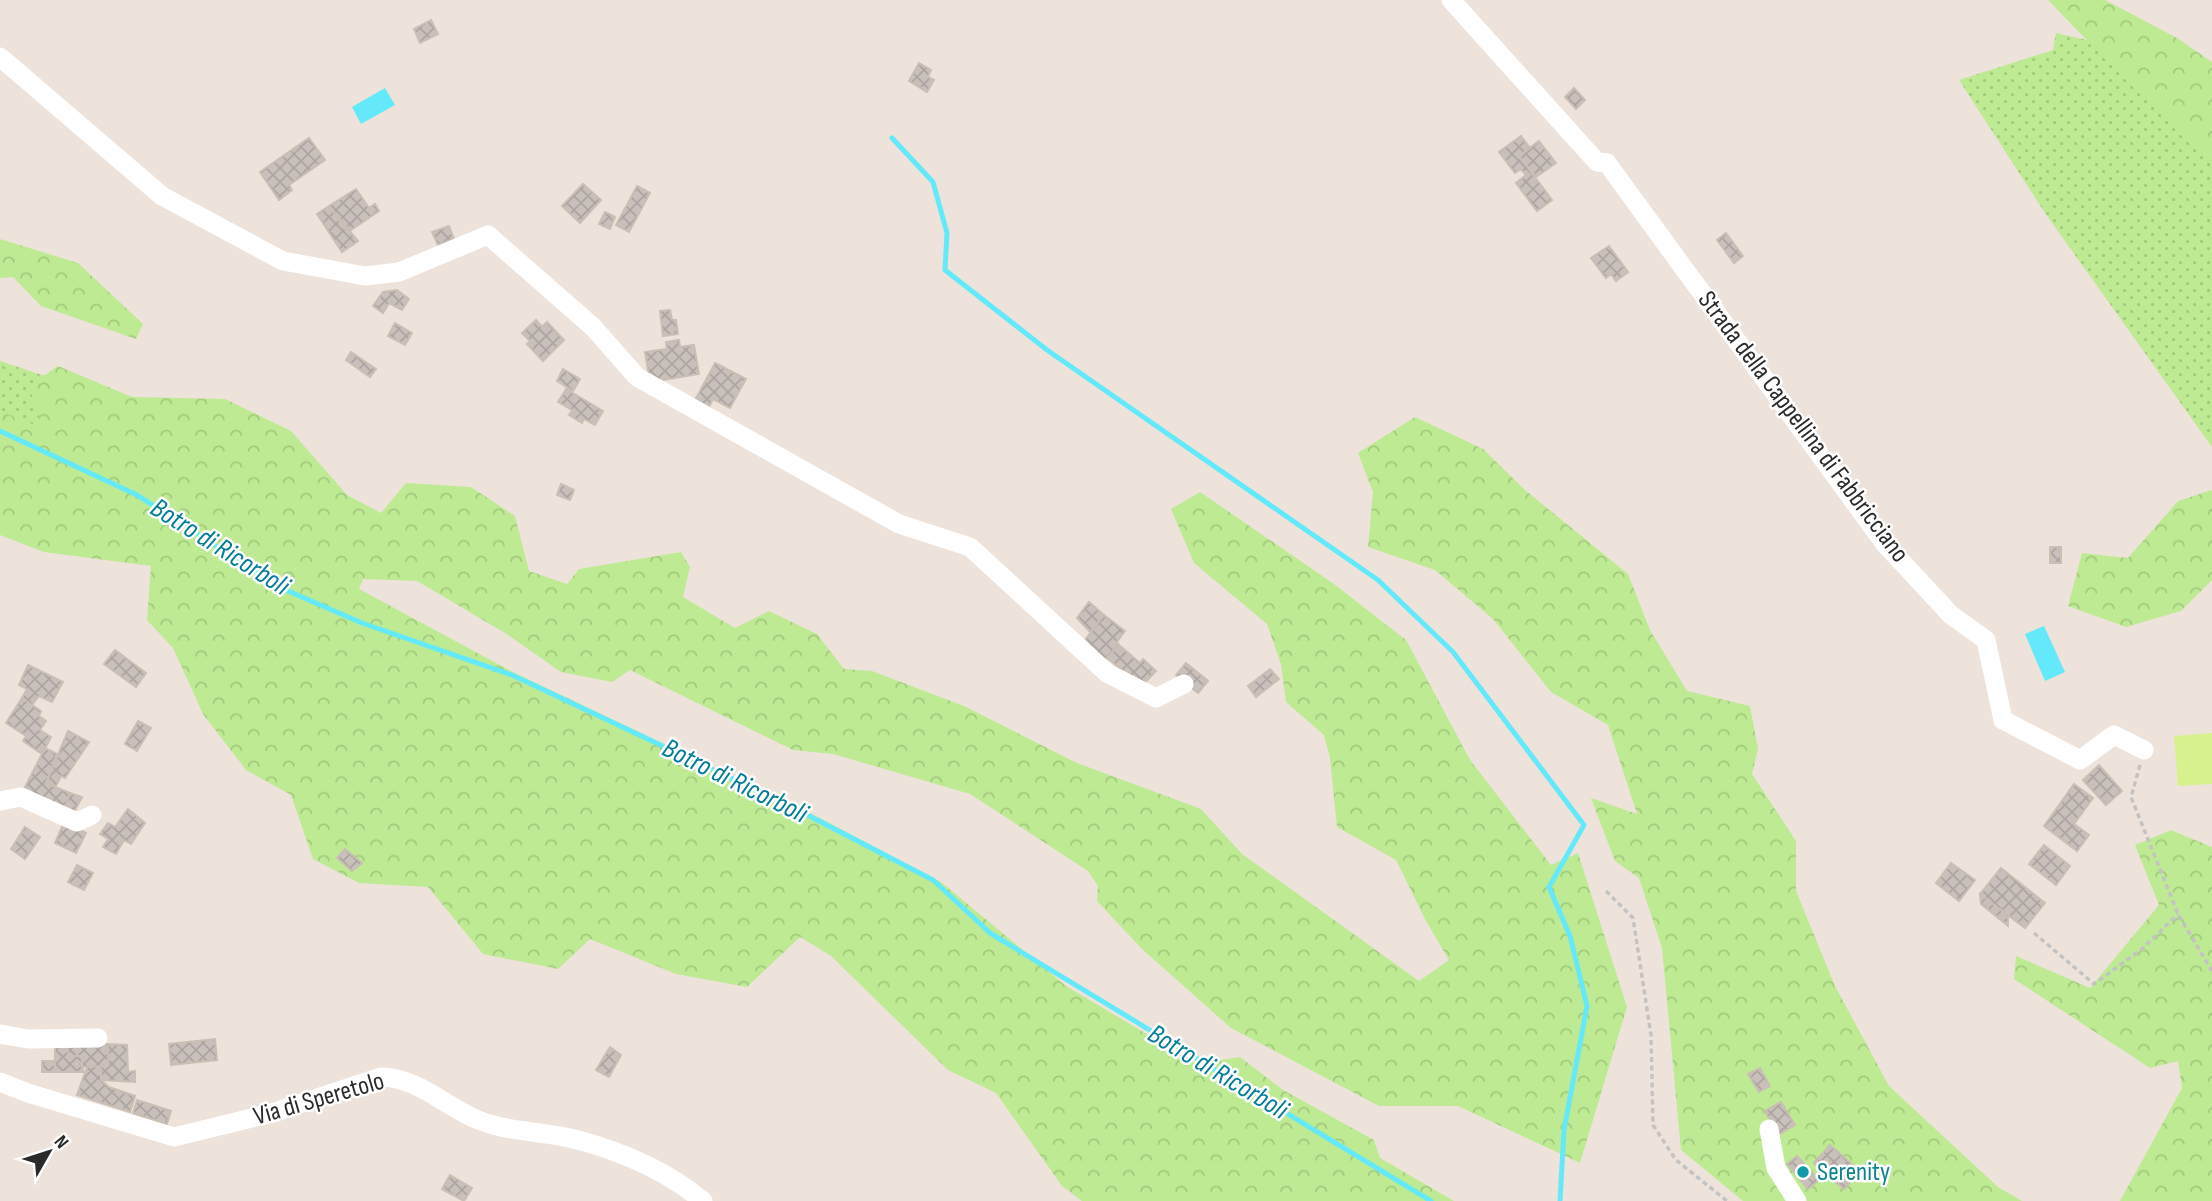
<svg xmlns="http://www.w3.org/2000/svg" width="2212" height="1201" viewBox="0 0 2212 1201" font-family="'Sofia Sans Condensed',sans-serif">
  <style>
    .grass { fill: url(#grass-dots) }
    .forest { fill: url(#forest-crowns) }
    .pitch { fill: #d7f28d }
    .water { fill: #64e9fa }
    .lines { fill: none; stroke-linecap: round; stroke-linejoin: round }
    .stream { stroke: #64e9fa; stroke-width: 5 }
    .building { fill: url(#building-cross-hatch); stroke: #c9bfb4; stroke-width: 2 }
    .path { stroke: #c3c3c3; stroke-width: 3.5; stroke-dasharray: 5 3.5; stroke-linecap: butt }
    .minor { stroke: #fff; stroke-width: 19 }
    .culture-dot { fill: #0f9aa8; stroke: #fff; stroke-width: 2.5 }
    .labels { text-anchor: middle; dominant-baseline: central; stroke-width: 5; stroke-linejoin: round; paint-order: stroke }
    .street-label { font-size: 26px; fill: #2a2a2a; stroke: #fff }
    .culture-label { font-size: 26px; fill: #0d838f; stroke: #fff; text-anchor: start }
    .water-label { font-size: 28px; font-style: italic; fill: #037c99; stroke: #fff }
  </style>
  <defs>
    <pattern id="grass-dots" width="8" height="8" patternUnits="userSpaceOnUse" patternTransform="scale(1.75)"><rect width="8" height="8" fill="#bdea92"/><path d="M2 2h.1M6 6h.1" fill="none" stroke="#a3c97e" stroke-width="1.8" stroke-linecap="round"/></pattern>
    <pattern id="forest-crowns" width="20" height="18" patternUnits="userSpaceOnUse" patternTransform="scale(1.75)"><rect width="20" height="18" fill="#bdea92"/><path d="M2 6a3 3 0 1 1 6 0M12 15a3 3 0 1 1 6 0" fill="none" stroke="#a3c97e"/></pattern>
    <pattern id="building-cross-hatch" width="8" height="8" patternUnits="userSpaceOnUse" patternTransform="scale(1.75)"><rect width="8" height="8" fill="#c9c0bb"/><path d="M0 0l8 8M0 8l8-8" fill="none" stroke="#ada5a1"/></pattern>
  </defs>
  <rect width="100%" height="100%" fill="#eee3db"/>
  <!-- grass -->
  <path class="grass" d="M2056 33 2087 40 2212 155V447L2045 213 1959 80 2053 50Z
    M0 361 45 376 30 386 43 429 0 411Z"/>
  <!-- forest -->
  <path class="forest" d="M2048 0H2105L2177 38 2212 62V155L2104 58Z
    M0 239 78 263 143 324 136 339 41 306 13 277 0 278Z
    M58 366 132 397 225 399 291 431 347 495 381 513 406 483 471 487 515 516 529 571 567 584 579 569 681 552 690 567 683 597 735 628 769 611 817 634 844 669 872 671 964 706 1077 763 1201 809 1242 854 1419 981 1449 960 1426 921 1396 860 1337 827 1330 758 1324 735 1286 702 1281 664 1267 624 1194 563 1171 509 1200 492 1334 584 1406 640 1470 760 1551 865 1578 853 1627 1007 1580 1163 1458 1106H1379L1231 1028 1142 949 1097 901 1098 886 1088 871 970 794 833 754 793 750 630 670 612 682 561 672 505 633 417 581 363 579 359 589 513 672 822 819 941 882 1066 986 1197 1064 1240 1057 1283 1090 1374 1140 1380 1158 1454 1201H1082L1062 1186 996 1093 948 1070 831 956 800 937 747 987 676 974 590 939 558 969 483 954 428 887 359 883 313 859 291 795 246 770 203 714 173 648 147 620 151 566 44 552 0 535V411L42 428 29 386Z
    M1415 417 1483 449 1525 490 1628 574 1650 630 1687 691 1750 706 1758 749 1752 774 1796 841V891L1835 986 1889 1086 1998 1187 2022 1201H1743L1681 1150 1662 948 1639 878 1615 861 1591 798 1637 814 1608 725 1551 692 1493 619 1435 570 1368 547 1373 492 1358 453Z
    M2212 490V580L2181 611 2126 627 2068 606 2082 553 2128 558 2178 501Z
    M2171 830 2212 847V1201H2120L2182 1088 2178 1061 2150 1068 2014 979 2016 956 2090 988 2159 905 2135 845Z"/>
  <!-- pitch -->
  <path class="pitch" d="M2212 733V784L2178 786 2174 736Z"/>
  <!-- water -->
  <path class="water" d="M385 88 395 105 361 124 352 107Z
    M2044 626 2065 672 2045 681 2025 634Z"/>
  <g class="lines">
    <!-- stream -->
    <path class="stream" d="M892 138 933 182 947 233 945 270 1047 350 1378 580 1453 652 1584 825 1549 887 1570 936 1587 1006 1564 1130 1560 1201
      M0 431 137 495 281 588 362 623 512 675 792 807 933 880 990 933 1431 1201"/>
  </g>
  <!-- building -->
  <path class="building" d="M431 20 438 34 420 43 414 29Z
    M919 63 931 70 928 77 934 80 927 92 909 81Z
    M1574 88 1585 100 1576 109 1565 97Z
    M1521 136 1530 148 1519 156 1552 200 1537 211 1516 183 1526 175 1521 169 1515 173 1499 152Z
    M309 138 325 160 289 185 292 190 279 200 260 172Z
    M1539 141 1556 163 1536 177 1519 156Z
    M583 184 601 200 580 223 562 206Z
    M637 186 650 193 629 232 616 225Z
    M356 189 369 208 375 204 379 211 351 230 349 227 345 229 329 206Z
    M329 206 358 241 342 252 317 214Z
    M605 212 615 217 610 229 599 224Z
    M449 226 454 239 438 245 432 232Z
    M1726 233 1743 256 1734 263 1717 240Z
    M1609 246 1628 272 1616 281 1611 274 1606 278 1591 258Z
    M397 290 409 299 402 310 389 303 383 313 373 306 383 292Z
    M670 310 672 320H676L678 334 663 336 660 311Z
    M536 320 542 327 547 322 564 340 543 361 527 344 530 341 522 333Z
    M395 323 412 333 405 345 388 336Z
    M679 340 680 347 694 345 699 374 650 382 645 352 667 349 666 342Z
    M351 352 376 369 370 377 346 360Z
    M715 363 746 379 730 408 713 399 709 407 695 400Z
    M563 369 580 379 573 391 557 381Z
    M566 389 603 411 595 425 584 419 582 423 569 415 572 410 558 402Z
    M561 484 574 490 570 500 557 495Z
    M2050 547H2061V563H2050Z
    M1089 602 1104 615 1090 632 1077 618Z
    M1104 615 1125 631 1117 642 1119 645 1104 661 1082 644Z
    M1119 645 1140 663 1143 659 1156 671 1142 686 1107 658Z
    M115 650 146 673 136 687 104 664Z
    M1186 663 1208 681 1198 693 1176 675Z
    M28 665 63 682 52 702 39 696 32 705 22 698 27 689 19 685Z
    M1270 669 1279 679 1256 697 1248 686Z
    M22 698 41 711 39 716 46 721 40 730 51 737 42 754 23 741 26 736 6 723Z
    M138 721 151 728 137 751 125 744Z
    M68 731 89 742 65 778 61 776 56 786 46 783Z
    M45 748 57 754 46 783 70 793 63 812 22 793Z
    M2099 765 2122 791 2106 805 2083 780Z
    M2074 784 2093 798 2074 824 2089 835 2077 851 2044 826Z
    M70 793 82 797 72 816 63 812Z
    M128 809 145 823 131 844 124 840 116 854 103 847 108 839 100 834 108 823 115 827Z
    M64 822 86 833 76 853 55 843Z
    M25 827 40 837 25 859 11 849Z
    M2044 845 2070 866 2056 885 2029 864Z
    M345 849 362 863 352 871 337 858Z
    M1951 863 1975 880 1959 901 1936 883Z
    M77 865 93 873 84 890 68 882Z
    M2001 868 2045 903 2025 928 1980 894Z
    M1980 894 2008 915V926L1981 904Z
    M215 1039 217 1060 171 1065 169 1044Z
    M55 1044H68V1056H82L83 1072H55Z
    M68 1044H108V1066L82 1067V1056H68Z
    M108 1044 127 1045 128 1072 135 1071V1082L101 1080V1066H108Z
    M610 1047 621 1055 609 1077 596 1070Z
    M42 1061H55V1072H42Z
    M101 1066V1080L109 1087 135 1096 130 1112 77 1095 87 1067Z
    M1760 1068 1770 1086 1759 1092 1748 1074Z
    M137 1100 171 1111 167 1124 133 1113Z
    M1781 1102 1795 1125 1778 1135 1765 1111Z
    M1830 1145 1860 1171 1844 1189 1814 1163Z
    M1797 1156 1819 1180 1808 1189 1787 1164Z
    M450 1175 472 1188 464 1201 442 1189Z"/>
  <g class="lines">
    <!-- path -->
    <path class="path" d="M2140 765 2131 797 2178 914 2212 971
      M1606 891 1633 918 1651 1035 1653 1125 1676 1160 1727 1201
      M2034 933 2094 984 2142 949 2178 914"/>
    <!-- minor -->
    <path class="minor" d="M1451 0 1597 162 1607 163 1885 544 1951 615 1986 640 2003 720 2080 760 2114 735 2144 750
      M0 57 162 196 283 261 365 276 399 272 488 235 593 327 637 377 899 524 970 547 1107 673 1156 698 1184 684
      M0 801 21 797 77 822 92 815
      M0 1034 28 1039 98 1038
      M0 1082 28 1093 174 1137 272 1113 381 1077C417 1077 446 1107 478 1120 511 1133 545 1131 578 1140 623 1152 668 1172 703 1201
      M1769 1129 1776 1168 1797 1201"/>
  </g>
  <!-- markers -->
  <circle class="culture-dot" cx="1803" cy="1172" r="7"/>
  <g class="labels">
    <!-- street labels -->
    <g class="street-label">
      <text transform="translate(1803 427) rotate(53)">Strada della Cappellina di Fabbricciano</text>
      <text transform="translate(319 1099) rotate(-16)">Via di Speretolo</text>
    </g>
    <!-- culture labels -->
    <g class="culture-label">
      <text x="1817" y="1172">Serenity</text>
    </g>
    <!-- water labels -->
    <g class="water-label">
      <text transform="translate(220 547) rotate(32)">Botro di Ricorboli</text>
      <text transform="translate(735 781) rotate(26)">Botro di Ricorboli</text>
      <text transform="translate(1218 1072) rotate(31)">Botro di Ricorboli</text>
    </g>
  </g>
  <!-- north arrow -->
  <g transform="translate(49 1152) rotate(51)" stroke="#ffffff" stroke-width="5" paint-order="stroke">
  <path d="M0-5L12 26L0 18L-12 26Z" fill="#2a2a2a"/>
  <text y="-10" font-size="19" font-weight="bold" text-anchor="middle" fill="#2a2a2a">N</text>
  </g>
</svg>
